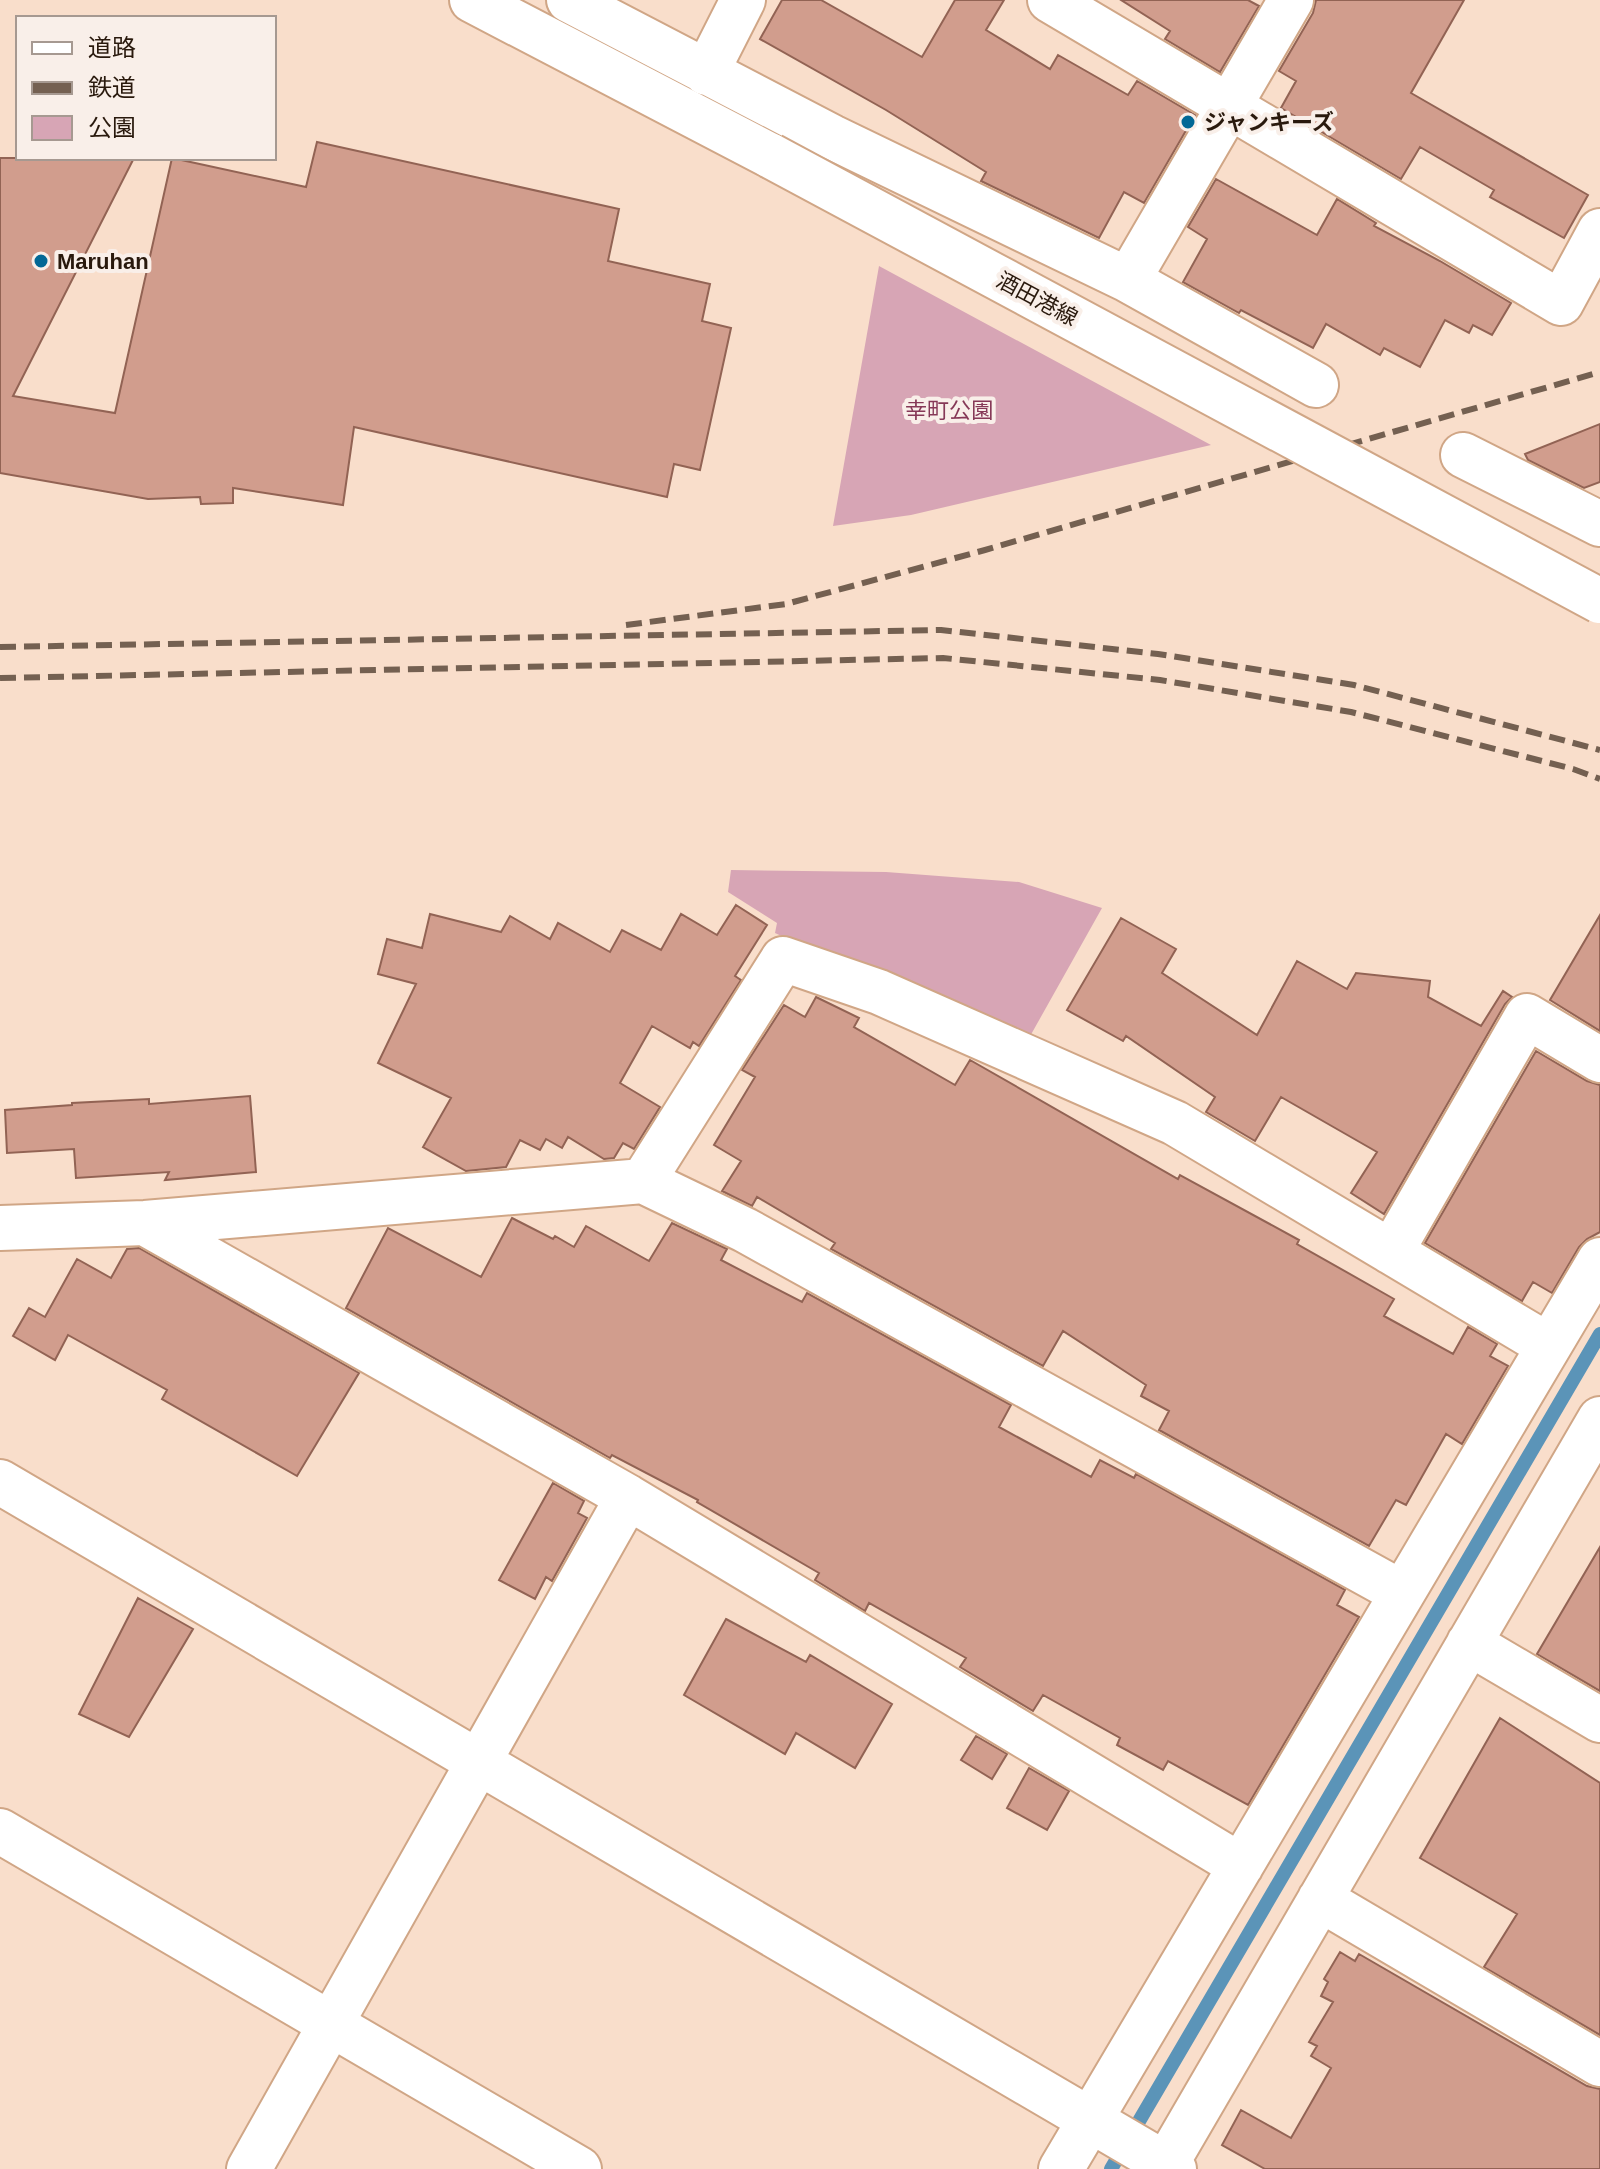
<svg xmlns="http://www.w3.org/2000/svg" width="1600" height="2169" viewBox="0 0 1600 2169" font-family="Helvetica,'Noto Sans JP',sans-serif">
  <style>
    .green { fill: #d7a5b5 }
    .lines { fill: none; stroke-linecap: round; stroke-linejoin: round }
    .stream { stroke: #5b94b8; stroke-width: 14 }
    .building { fill: #d19d8d; stroke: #926354; stroke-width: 2 }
    .minor-casing { stroke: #d0a686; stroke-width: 48 }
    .major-casing { stroke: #d0a686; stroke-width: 48 }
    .minor { stroke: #fff; stroke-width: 44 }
    .major { stroke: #fff; stroke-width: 44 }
    .rail { stroke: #746051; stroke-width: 6; stroke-dasharray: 16 8; stroke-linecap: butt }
    .major-bridge-casing { stroke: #d0a686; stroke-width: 48; stroke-linecap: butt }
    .major-bridge { stroke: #fff; stroke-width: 44 }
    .poi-dot { fill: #026896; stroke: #f9efe9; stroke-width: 3 }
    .labels { text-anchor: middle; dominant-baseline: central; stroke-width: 8; stroke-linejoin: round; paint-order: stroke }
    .poi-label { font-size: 22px; font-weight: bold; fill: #29190d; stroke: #f9efe9; text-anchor: start }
    .street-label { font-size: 22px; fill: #29190d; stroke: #f9efe9 }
    .park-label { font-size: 22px; fill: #863957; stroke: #f9efe9 }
  </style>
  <rect width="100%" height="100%" fill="#f9decb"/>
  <!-- green -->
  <path class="green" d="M879 266 1211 445 911 515 833 526Z
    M731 870 886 872 1019 882 1102 908 1024 1047 775 933 777 923 728 892Z"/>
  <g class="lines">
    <!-- stream -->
    <path class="stream" d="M1111 2169 1600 1334"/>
  </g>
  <!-- building -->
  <path class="building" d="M782 0H821L922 57 955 0H1004L986 30 1050 69 1058 55 1128 95 1137 81 1195 115 1144 203 1124 192 1099 238 981 181 986 172 886 110 760 39Z
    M1121 0H1248L1259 6 1220 72 1165 39 1170 31Z
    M1316 0H1464L1411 93 1588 195 1564 238 1490 197 1494 190 1420 147 1401 179 1281 108 1296 81 1279 71 1313 13Z
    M317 142 619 209 608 261 710 284 702 321 731 328 700 470 674 464 667 497 354 427 343 505 233 488V503L201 504 200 497 148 499 0 473V158H134L13 396 115 413 172 158 306 187Z
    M1216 179 1317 235 1337 199 1376 223 1374 226 1440 261 1511 303 1492 335 1473 325 1469 333 1445 320 1420 367 1384 348 1380 355 1326 324 1313 348 1241 310 1239 313 1183 282 1207 239 1188 227Z
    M1600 424V482L1584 488 1528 460 1525 454Z
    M736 905 767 925 735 976 741 980 699 1046 693 1042 690 1048 652 1026 620 1083 660 1107 634 1149 623 1143 614 1158 604 1159 568 1137 562 1148 546 1139 540 1150 520 1140 506 1167 466 1171 423 1147 451 1098 378 1063 416 984 378 974 387 939 422 948 430 914 501 932 510 916 550 939 558 923 610 952 622 930 661 950 681 914 717 935Z
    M1600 915V1031L1550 1000Z
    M1121 918 1176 949 1162 973 1257 1035 1297 961 1347 989 1356 973 1430 981 1428 997 1481 1026 1503 991 1512 997 1505 1004 1384 1214 1351 1193 1377 1152 1281 1097 1255 1141 1206 1112 1215 1097 1126 1036 1123 1041 1067 1010Z
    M816 997 859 1018 854 1027 955 1085 970 1060 1178 1179 1180 1175 1299 1240 1297 1244 1394 1299 1384 1316 1453 1354 1468 1327 1497 1344 1490 1356 1508 1366 1462 1444 1446 1434 1406 1505 1396 1500 1369 1546 1159 1430 1169 1411 1141 1396 1146 1385 1063 1331 1043 1366 831 1249 835 1243 757 1197 752 1206 722 1191 741 1161 714 1145 755 1077 742 1070 784 1005 805 1017Z
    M1536 1051 1587 1081 1600 1085V1232L1587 1239 1579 1247 1552 1293 1533 1282 1522 1301 1425 1243Z
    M250 1096 256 1172 165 1180 169 1172 76 1178 74 1149 7 1153 5 1110 72 1105V1103L149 1099V1104Z
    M512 1218 553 1239 555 1236 574 1247 586 1226 649 1261 672 1223 727 1249 721 1260 802 1302 807 1293 1011 1405 999 1427 1091 1477 1100 1460 1134 1478 1136 1474 1345 1590 1337 1605 1359 1617 1248 1805 1168 1761 1163 1770 1117 1745 1120 1738 1043 1695 1033 1711 960 1667 966 1658 869 1603 865 1611 815 1580 819 1573 697 1502 698 1500 612 1455 610 1458 346 1308 388 1228 481 1277Z
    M139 1248 359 1373 297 1476 162 1399 167 1390 68 1335 55 1360 13 1336 29 1308 45 1317 77 1259 111 1278 127 1249Z
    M553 1483 584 1501 578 1513 587 1518 552 1581 546 1577 535 1599 499 1580Z
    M1600 1547V1691L1537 1654Z
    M138 1598 193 1629 129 1737 79 1714Z
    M726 1619 806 1662 810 1655 892 1704 855 1768 796 1733 785 1754 684 1695Z
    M1500 1718 1600 1783V2035L1484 1967 1517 1914 1420 1858Z
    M976 1736 1007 1754 992 1779 961 1760Z
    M1029 1768 1069 1791 1047 1830 1007 1808Z
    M1340 1952 1355 1961 1359 1954 1587 2086 1600 2089V2169H1265L1222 2145 1241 2110 1291 2138 1331 2068 1311 2056 1317 2046 1309 2042 1333 2002 1321 1996 1328 1982 1324 1979Z"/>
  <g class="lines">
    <!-- minor casing -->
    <g class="minor-casing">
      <path id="minor" d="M569 0 832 137 1128 280 1316 385
        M1050 0 1561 303 1600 231
        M706 73 743 0
        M1128 280 1291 0
        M1463 455 1600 524
        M643 1181 783 959 879 992 1175 1123 1549 1346
        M145 1223 628 1497 1241 1866
        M0 1228 145 1223 643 1181 745 1230 1402 1593
        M1391 1252 1527 1016 1600 1060
        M0 1482 1174 2169
        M1469 1643 1600 1720
        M0 1831 579 2169
        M1320 1899 1600 2064
        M249 2169 628 1497
        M1061 2169 1600 1260
        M1163 2169 1600 1419"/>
    </g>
    <!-- major casing -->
    <g class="major-casing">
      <path id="major" d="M472 0 771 156"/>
    </g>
    <!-- minor -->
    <use href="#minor" class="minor"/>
    <!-- major -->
    <use href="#major" class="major"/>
    <!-- rail -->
    <path class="rail" d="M626 625 786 604 985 550 1600 372
      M0 647 941 630 1158 654 1354 685 1600 750
      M0 678 943 658 1160 680 1351 712 1573 769 1600 779"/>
    <!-- major-bridge casing -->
    <g class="major-bridge-casing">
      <path id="major-bridge" d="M771 156 1600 601"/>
    </g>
    <!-- major-bridge -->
    <use href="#major-bridge" class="major-bridge"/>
  </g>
  <!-- markers -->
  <g class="poi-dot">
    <circle cx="1188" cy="122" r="8"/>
    <circle cx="41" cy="261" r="8"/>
  </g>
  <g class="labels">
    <!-- poi labels -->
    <g class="poi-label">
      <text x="1204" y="122">ジャンキーズ</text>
      <text x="57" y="261">Maruhan</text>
    </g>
    <!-- street labels -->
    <g class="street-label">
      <text transform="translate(1037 299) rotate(28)">酒田港線</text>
    </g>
    <!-- park labels -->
    <g class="park-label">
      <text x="949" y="410">幸町公園</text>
    </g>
  </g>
  <!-- legend -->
  <rect x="16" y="16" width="260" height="144" fill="#f9efe9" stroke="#a69991" stroke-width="2"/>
  <rect x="32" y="42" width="40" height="12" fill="#ffffff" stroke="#a69991" stroke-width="2"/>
  <text x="88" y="56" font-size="24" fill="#29190d">道路</text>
  <rect x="32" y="82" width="40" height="12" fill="#746051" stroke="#a69991" stroke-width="2"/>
  <text x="88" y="96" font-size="24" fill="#29190d">鉄道</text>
  <rect x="32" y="116" width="40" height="24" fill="#d7a5b5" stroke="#a69991" stroke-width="2"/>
  <text x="88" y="136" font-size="24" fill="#29190d">公園</text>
</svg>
